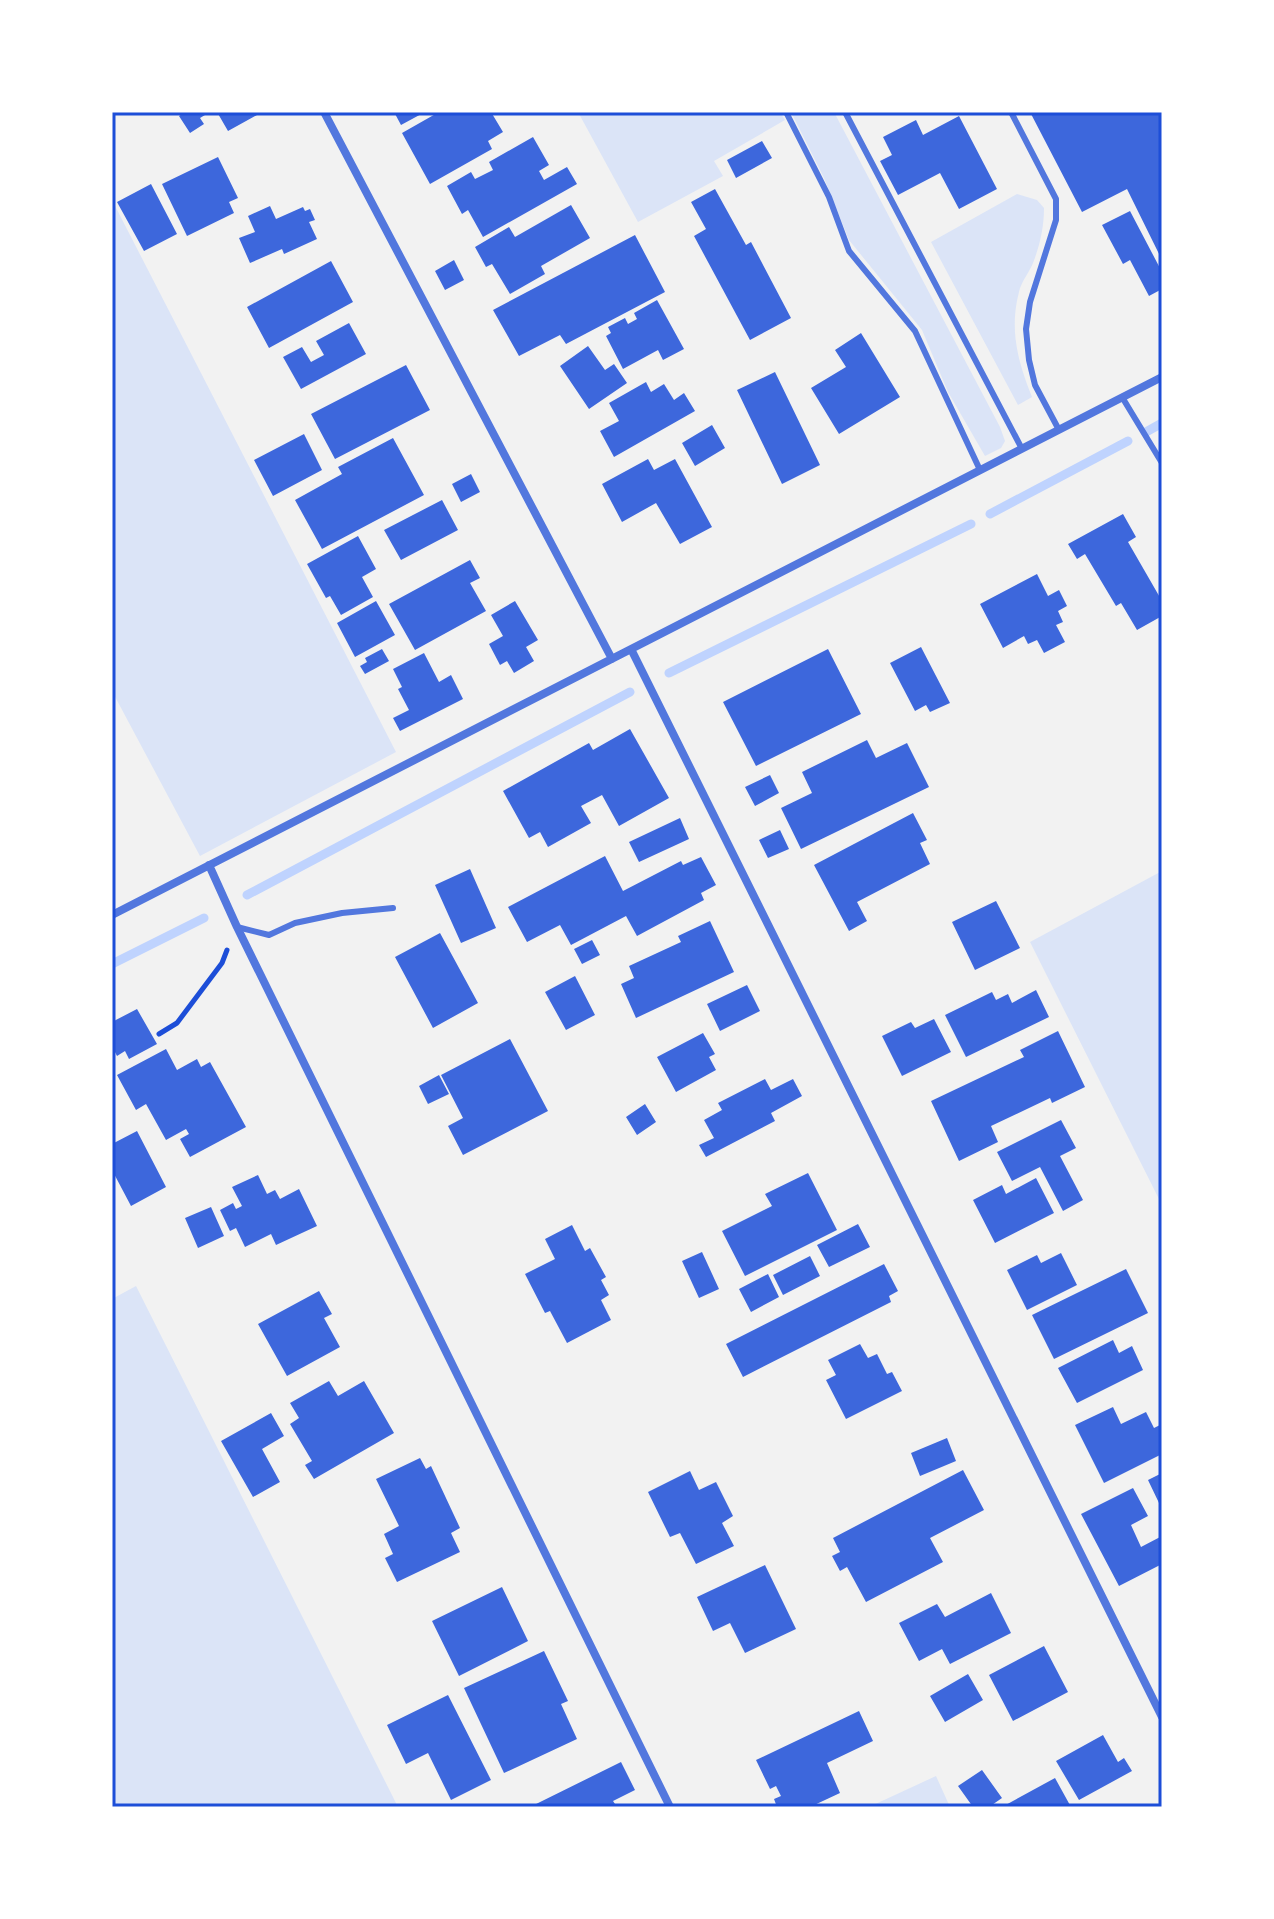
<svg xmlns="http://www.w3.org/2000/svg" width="1274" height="1919" viewBox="0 0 1274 1919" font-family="'Source Sans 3',sans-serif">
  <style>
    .green { fill: #dbe4f7 }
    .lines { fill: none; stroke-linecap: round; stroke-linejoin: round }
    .stream { stroke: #bfd3fe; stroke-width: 9 }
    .building { fill: #3d67dc }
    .path { stroke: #1d4ed8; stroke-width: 5 }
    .service { stroke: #5277de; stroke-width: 6 }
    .minor { stroke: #5277de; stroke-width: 8 }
    .neatline { fill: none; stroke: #1d4ed8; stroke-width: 3 }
  </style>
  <rect width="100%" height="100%" fill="#f2f2f2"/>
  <!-- green -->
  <path class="green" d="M578 112H780L785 120 714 161 723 176 638 222Z
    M791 112H834L1000 427 1005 441 1001 448 985 456 948 392 922 330 849 240 824 178Z
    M1017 194 1037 200 1044 208C1044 227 1040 245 1033 263 1029 273 1021 282 1019 292 1009 330 1018 362 1032 397L1018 405 931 242Z
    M112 200 396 752 200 856 112 691Z
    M1162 871V1205L1030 942Z
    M136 1286 398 1807H112V1299Z
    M936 1776 950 1807H869Z"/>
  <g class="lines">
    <!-- stream -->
    <path class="stream" d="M1146 432 1162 423
      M990 514 1128 441
      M669 673 971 524
      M247 895 630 692
      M112 964 204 918"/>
  </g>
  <!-- building -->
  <path class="building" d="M185 112H203L205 115 200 118 204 124 190 133 179 116Z
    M217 112H256L257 115 228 131Z
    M394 112H425L401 125Z
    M439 112H491L503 132 488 141 492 149 430 184 402 133Z
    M1030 112H1162V260L1127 189 1082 212Z
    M959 116 997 189 959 209 940 173 898 195 880 161 892 155 883 137 916 120 923 135Z
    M533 137 549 165 539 171 544 180 567 167 577 184 483 237 468 210 462 214 447 186 471 172 475 179 493 170 489 162Z
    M762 141 772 158 736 178 727 160Z
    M218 157 238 198 229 202 234 213 187 236 162 184Z
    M151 184 177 234 144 251 117 202Z
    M715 189 746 245 751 242 791 318 750 340 694 236 706 229 691 202Z
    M571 205 590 238 541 266 545 274 510 294 492 264 486 267 475 247 509 227 515 237Z
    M270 206 276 219 303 207 305 211 310 209 315 220 309 222 317 239 284 254 282 249 250 263 239 238 255 232 248 216Z
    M1130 211 1162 272V289L1149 296 1130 260 1123 264 1102 225Z
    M635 235 665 292 566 344 560 335 519 356 493 310Z
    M454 260 464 280 445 290 435 271Z
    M331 261 353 302 269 348 247 307Z
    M657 300 684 349 663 360 658 350 623 369 606 336 611 333 608 327 625 318 628 324 637 319 634 313Z
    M349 323 366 354 301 389 283 357 302 347 311 362 324 355 316 341Z
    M861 333 900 397 839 434 811 388 846 367 835 350Z
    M588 346 605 370 614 364 627 383 589 409 560 366Z
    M406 365 430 410 335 459 311 414Z
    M775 372 820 465 782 484 737 390Z
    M646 382 651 392 664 384 674 400 684 393 695 411 614 457 600 431 619 421 609 403Z
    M712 425 725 448 695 466 682 443Z
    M304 434 322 470 273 496 254 460Z
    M393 438 424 495 322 549 295 500 342 474 338 467Z
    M648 459 654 470 675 459 712 527 680 544 656 503 622 522 602 484Z
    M471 474 480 492 461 502 452 484Z
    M442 500 458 530 401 560 384 530Z
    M1123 514 1136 537 1128 542 1162 601V616L1137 630 1121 603 1116 606 1085 554 1077 559 1068 544Z
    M358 536 376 569 362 577 373 597 341 615 330 596 326 598 307 564Z
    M470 560 480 578 470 583 486 611 415 650 389 604Z
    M1037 574 1048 596 1059 590 1067 606 1058 611 1063 622 1056 625 1065 642 1044 653 1037 640 1028 644 1024 636 1003 648 980 604Z
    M376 601 395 635 355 657 337 623Z
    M515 601 538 640 526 647 534 661 514 673 507 661 500 665 489 644 503 636 491 615Z
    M921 647 950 703 930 712 926 705 915 711 890 663Z
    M382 649 389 661 365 674 360 666 367 662 365 658Z
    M828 649 861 714 756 766 723 702Z
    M424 653 439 682 451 675 463 699 400 731 393 718 409 710 398 689 402 687 393 669Z
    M630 729 669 798 619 826 602 795 581 806 591 823 548 847 540 832 529 838 503 791 589 743 593 750Z
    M867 740 876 758 907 743 929 787 801 849 781 808 812 793 802 772Z
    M770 775 779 793 755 806 745 787Z
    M913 813 927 840 920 843 930 864 857 902 867 921 849 931 814 865Z
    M680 818 689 839 639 862 629 842Z
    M780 830 789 849 768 858 759 840Z
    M605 856 623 891 681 861 683 865 701 857 716 885 701 893 704 900 637 936 626 916 571 945 560 925 527 942 508 907Z
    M470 869 496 928 461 943 435 885Z
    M996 901 1020 948 975 970 952 922Z
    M710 921 734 972 636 1018 621 984 634 978 629 966 681 942 678 936Z
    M440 933 478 1003 433 1028 395 957Z
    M592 940 600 955 582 964 574 949Z
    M575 976 595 1015 566 1030 545 992Z
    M747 985 760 1011 720 1031 707 1004Z
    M1036 990 1049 1017 966 1057 945 1015 992 992 996 1000 1008 994 1012 1003Z
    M137 1009 157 1044 129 1059 125 1051 117 1056 112 1046V1022Z
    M934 1019 951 1052 902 1076 882 1036 911 1022 915 1028Z
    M1058 1031 1085 1087 1052 1103 1050 1098 991 1126 998 1142 959 1161 931 1101 1024 1057 1020 1050Z
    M703 1033 715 1054 709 1057 716 1070 676 1092 657 1057Z
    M510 1039 548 1111 463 1155 448 1126 463 1118 441 1075Z
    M166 1049 177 1070 197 1059 201 1067 210 1062 246 1127 190 1157 180 1139 189 1134 186 1129 166 1140 146 1104 136 1110 117 1075Z
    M439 1075 449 1094 428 1104 419 1086Z
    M765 1079 771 1090 793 1079 802 1096 771 1113 775 1121 706 1157 699 1145 714 1138 704 1120 722 1110 718 1103Z
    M645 1104 656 1122 637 1135 626 1117Z
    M1061 1120 1076 1148 1060 1156 1083 1200 1063 1211 1040 1167 1012 1181 997 1152Z
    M137 1131 166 1187 131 1206 112 1170V1144Z
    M808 1173 837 1230 745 1276 722 1231 772 1206 765 1194Z
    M258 1175 267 1194 275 1190 280 1199 299 1189 317 1226 276 1245 271 1234 245 1247 236 1228 230 1231 220 1210 233 1203 236 1209 242 1206 232 1187Z
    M1036 1178 1054 1213 995 1243 973 1200 1002 1185 1006 1194Z
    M211 1207 224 1236 198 1248 185 1218Z
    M858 1224 870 1247 829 1267 817 1245Z
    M572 1225 585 1251 590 1248 606 1277 601 1280 609 1295 601 1300 611 1320 567 1343 550 1311 545 1313 525 1274 555 1259 545 1239Z
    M702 1252 719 1289 699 1298 682 1261Z
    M1061 1253 1077 1285 1027 1310 1007 1270 1037 1255 1041 1263Z
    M810 1256 820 1276 783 1295 773 1275Z
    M884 1264 898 1291 889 1296 891 1302 743 1377 726 1344Z
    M1126 1269 1148 1313 1054 1359 1032 1315Z
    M768 1274 779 1297 751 1312 739 1289Z
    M319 1291 332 1314 324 1318 340 1347 287 1376 258 1324Z
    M1113 1340 1119 1353 1132 1346 1143 1370 1077 1403 1058 1368Z
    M860 1344 868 1358 877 1354 887 1374 892 1372 902 1391 846 1419 826 1380 836 1375 828 1360Z
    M329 1381 338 1396 364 1381 394 1433 314 1479 305 1465 312 1461 290 1424 299 1418 290 1403Z
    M1113 1407 1121 1424 1146 1412 1154 1428 1162 1424V1454L1104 1483 1075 1425Z
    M271 1413 284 1436 262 1449 280 1482 253 1497 221 1441Z
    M947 1438 956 1461 920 1476 911 1453Z
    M420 1458 426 1469 431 1466 460 1528 451 1533 460 1552 397 1582 385 1558 393 1554 384 1534 399 1526 376 1479Z
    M963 1470 984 1510 930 1538 943 1562 866 1602 847 1567 840 1571 832 1556 840 1552 833 1538Z
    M690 1471 699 1490 716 1482 733 1516 722 1523 734 1546 696 1564 680 1533 670 1537 648 1492Z
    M1162 1473V1502L1159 1503 1148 1480Z
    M1133 1488 1148 1516 1131 1525 1141 1547 1162 1536V1564L1119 1586 1081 1514Z
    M765 1565 796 1629 745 1653 730 1623 713 1631 697 1597Z
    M502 1587 528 1641 459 1676 432 1621Z
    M991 1593 1011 1633 950 1664 942 1649 919 1661 899 1623 937 1604 945 1617Z
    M1044 1646 1068 1692 1013 1721 989 1675Z
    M544 1651 568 1701 561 1704 577 1739 504 1773 464 1688Z
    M968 1674 983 1700 945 1722 930 1696Z
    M448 1695 491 1780 451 1800 428 1753 406 1764 387 1725Z
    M859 1711 873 1741 827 1763 840 1793 810 1807H777L774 1799 781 1796 776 1786 770 1789 756 1760Z
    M1103 1735 1118 1762 1124 1758 1132 1771 1079 1800 1056 1761Z
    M621 1762 635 1790 613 1801 617 1807H530Z
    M982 1770 1002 1798 989 1807H973L958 1786Z
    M1055 1778 1071 1807H1002Z"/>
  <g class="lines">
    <!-- path -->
    <path class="path" d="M159 1034 177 1023 222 963 227 950"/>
    <!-- service -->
    <path class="service" d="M786 112 829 197 849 251 915 331 980 470
      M845 112 1022 449
      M1011 112 1056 199V220L1030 302 1026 329 1029 360 1035 385 1059 430
      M1122 397 1162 463
      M237 927 269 935 295 923 342 913 393 908"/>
    <!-- minor -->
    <path class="minor" d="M324 112 612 659
      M631 649 1162 1717
      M209 865 237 927 670 1807
      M112 915 1162 377"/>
  </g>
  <!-- border -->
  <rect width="1274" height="1919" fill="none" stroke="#ffffff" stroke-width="228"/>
  <rect x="114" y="114" width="1046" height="1691" class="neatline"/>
</svg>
